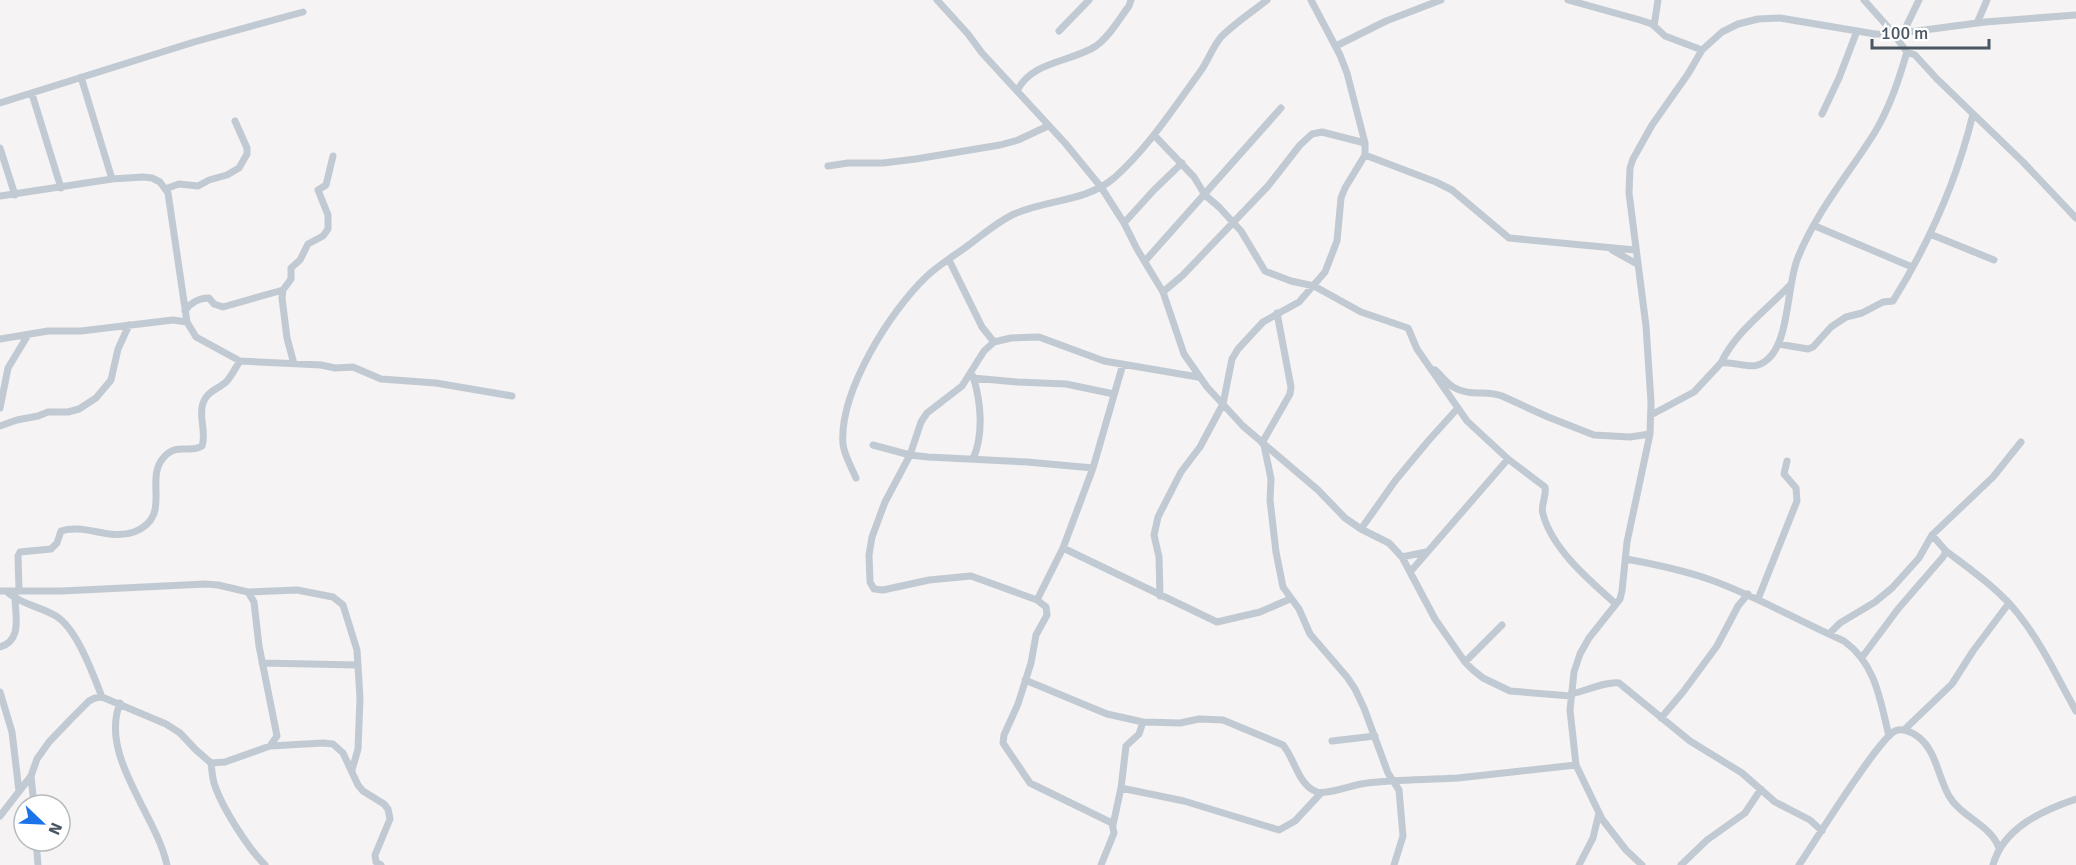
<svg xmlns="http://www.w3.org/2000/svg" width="2076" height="865" viewBox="0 0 2076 865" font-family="Signika,sans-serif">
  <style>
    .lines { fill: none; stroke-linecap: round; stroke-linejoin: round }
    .street { stroke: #c1cad2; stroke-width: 7 }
  </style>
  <rect width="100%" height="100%" fill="#f5f3f3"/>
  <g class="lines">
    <!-- street -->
    <path class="street" d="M937 0 968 34 982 53 1065 143 1101 187 1124 223 1137 249 1163 292 1184 354 1207 387 1243 426 1318 490 1345 518 1361 529 1389 543 1402 557 1435 619 1465 662 1473 670 1483 678 1510 691 1571 696
      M1568 0 1640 20 1652 24 1665 36 1702 50
      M1977 23 1987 0
      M1654 26 1658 0
      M1059 31 1089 0
      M1903 33 1919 0
      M1336 46 1386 21 1441 0
      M1907 52 1915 55 1937 79 2023 162 2076 218
      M81 77 112 179
      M1017 91C1031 61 1072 62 1096 46 1110 36 1119 19 1129 6L1131 0
      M32 94 61 188
      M0 103 194 42 303 12
      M1822 114 1839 78 1857 31
      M1154 135 1194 177 1205 195 1219 207 1241 231 1265 271 1291 281 1314 286 1361 312 1408 328 1417 349 1467 421 1508 459 1545 487C1547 497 1540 505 1543 514 1552 549 1590 581 1616 604
      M0 148 15 195
      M1365 155 1436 182 1452 190 1509 238 1635 250
      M828 166 848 163H883L916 159 1000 145 1018 140 1048 126
      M165 189 179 184 198 186 209 180 227 175 239 168 247 154V148L235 121
      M0 196 112 179 143 177 152 178 160 182 168 193 187 322 196 337 240 361 321 365 335 368 353 367 381 379 436 383 512 396
      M1124 223 1154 190 1182 163
      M1815 226 1912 267
      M1930 234 1994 260
      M1612 250 1637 264
      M949 260 982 327 994 342
      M1145 261 1281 108
      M1163 292 1183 275 1268 186 1300 145 1312 134 1322 132 1365 143
      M185 311C190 303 199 298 209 298L214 304 223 307 283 290
      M0 339 48 331H81L173 320 187 322
      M1778 344 1808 349 1813 347 1831 327 1846 317 1862 313 1883 302 1893 301C1929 243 1957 180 1973 114
      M1721 363C1736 331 1766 311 1790 285
      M294 364 287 338 282 298 283 290 291 279V268L300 260 308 244 323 236 328 229V215L318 190 326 185 333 156
      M1435 370C1441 375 1446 383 1453 387 1470 397 1486 390 1502 396L1548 417 1594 435 1630 437 1650 434
      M973 376C981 402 984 434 973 459
      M973 378 1017 382 1066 384 1114 394
      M0 408 8 368 28 335
      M1651 415 1694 392 1721 363C1739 361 1753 373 1768 359 1789 341 1787 287 1797 260 1815 213 1849 174 1875 132 1890 107 1899 79 1907 52L1888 27 1864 0
      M0 426 17 420 38 416 48 412H68L79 409 96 398 111 380 118 349 129 325
      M1262 443 1290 394 1291 387 1277 313
      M873 445 910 455 928 457 1027 462 1093 468
      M1264 445 1271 479 1270 500 1276 552 1283 587 1299 609 1310 634 1347 677 1355 689 1364 708 1388 773 1399 790 1403 836 1394 865
      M856 478C852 468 844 455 843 444 839 392 890 311 927 276 941 263 959 253 974 241 986 232 998 222 1012 215 1045 199 1084 203 1114 178 1148 148 1173 109 1200 72 1208 61 1212 48 1221 37 1235 23 1252 12 1267 0
      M1361 529 1395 481 1429 440 1457 409
      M1063 548 1217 622 1260 612 1290 599
      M1946 551C1971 570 2000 590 2019 615 2042 644 2058 679 2076 711
      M1402 557 1426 552
      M1626 559C1654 564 1683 570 1711 580 1756 596 1799 621 1844 641 1876 664 1880 700 1889 736
      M1411 571 1508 459
      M19 590 18 556 20 552 51 549 57 543 61 531C84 523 110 541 134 532 174 516 143 480 164 457 178 442 189 454 202 446 207 432 198 417 203 403 207 391 219 389 227 381 232 375 236 367 240 361
      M0 591H62L205 584 218 585 248 592 254 602 259 646 277 736 270 746
      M6 591C22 605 39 606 56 616 77 629 93 674 102 697
      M248 592 297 590 333 597 343 605 357 650 360 698 358 749 352 770
      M1160 596 1159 557 1154 535 1158 517 1181 472 1200 447 1223 404 1232 359 1238 349 1263 322 1299 302 1325 272 1337 241 1341 198 1345 188 1365 155V143L1347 73 1340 55 1311 0
      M1758 599 1797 501 1796 488 1784 474 1787 461
      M1037 600 1063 548 1093 468 1123 364
      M1829 634 1840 623 1875 602 1892 588 1919 558 1932 535 1993 477 2021 442
      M0 647C23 640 15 615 15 596
      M1859 655 1863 656 1898 609 1943 557 1946 551 1932 535
      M1465 662 1502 625
      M262 663 358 665
      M1025 680 1107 714 1143 722 1180 723 1199 719 1223 720 1283 745C1295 759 1298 785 1317 792 1326 795 1355 784 1367 783 1397 779 1427 780 1458 778 1497 774 1537 769 1576 765
      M0 692 12 732 19 791
      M1571 694C1586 691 1606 681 1619 683L1690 741 1742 773 1775 802 1810 820 1822 831
      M120 703C99 756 156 814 167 865
      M1661 718 1683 692 1717 646 1738 606 1748 594
      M1904 730 1952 684 1973 651 2009 603
      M1332 741 1375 736
      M211 763C212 770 212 778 215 786 223 809 248 848 265 865
      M1121 788 1184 801 1279 830 1295 821 1321 793
      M34 805 31 776 37 759 49 742 71 719 89 701 95 698 102 697 166 724 180 733 196 750 211 763 225 762 270 746 323 743 333 744 343 753 358 785 363 791 384 804 388 809 390 819 375 855 376 862 381 865
      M0 816 31 776
      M1113 825 1121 788 1126 746 1139 734 1143 722
      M36 841 38 865
      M1101 865 1114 833 1112 823 1030 783 1003 743 1004 735 1018 704 1031 663 1036 635 1047 615 1046 607 1037 600 971 576 929 580 883 590 874 589 870 582 869 555 872 537 885 502 910 455 921 422 927 413 962 386 984 351 994 342 1011 338 1039 337 1104 361 1198 377
      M1579 865 1593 838 1599 813
      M1642 865 1626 850 1602 819 1576 765 1570 710 1574 672 1580 654 1589 638 1620 599 1622 591 1627 542 1650 434 1651 402 1646 326 1629 193 1630 168 1633 159 1652 125 1688 74 1702 50 1722 32 1738 24 1758 19 1780 18 1875 34H1894L1985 22 2076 15
      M1681 865 1707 840 1745 813 1761 789
      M1799 865C1814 843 1878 739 1895 731 1902 728 1911 732 1917 736 1936 749 1938 777 1949 796 1961 817 1991 825 1999 848
      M1993 865C2003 828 2043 810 2076 799"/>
  </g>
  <!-- north arrow -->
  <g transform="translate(42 823) rotate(113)"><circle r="28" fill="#ffffff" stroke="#b7bbc0" stroke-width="1.5"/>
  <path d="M0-4.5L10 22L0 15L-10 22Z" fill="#1a73e8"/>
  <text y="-9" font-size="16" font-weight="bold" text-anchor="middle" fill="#4a5661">N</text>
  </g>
  <!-- scale -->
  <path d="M1872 39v9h117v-9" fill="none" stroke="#4a5661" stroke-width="3"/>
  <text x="1881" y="39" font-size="18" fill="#4a5661" stroke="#ffffff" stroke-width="4.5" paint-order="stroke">100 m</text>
</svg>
